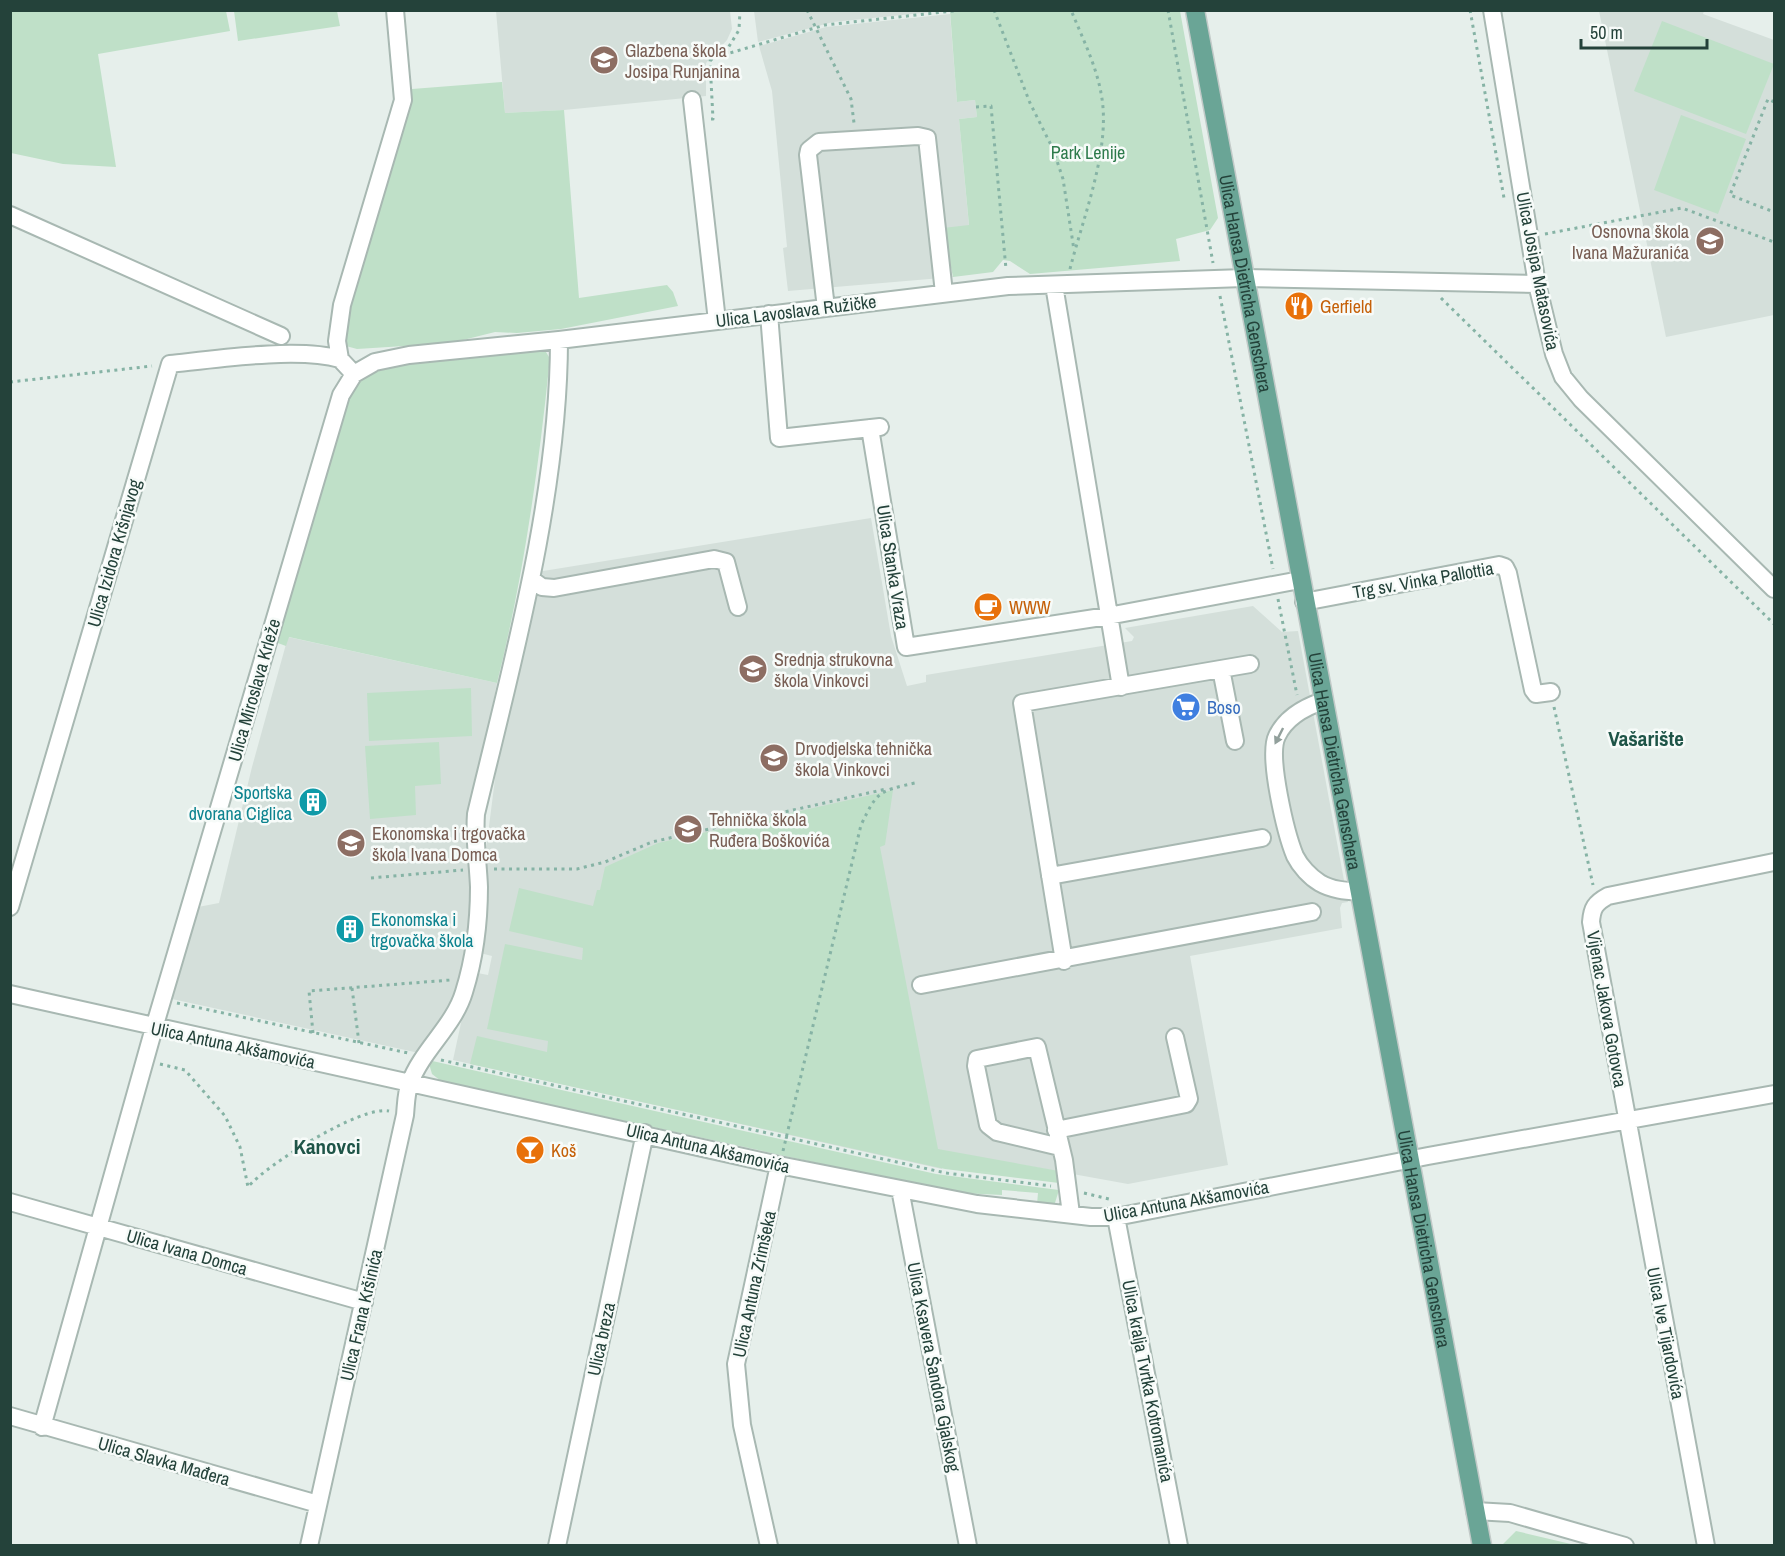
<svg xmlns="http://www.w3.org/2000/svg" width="1785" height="1556" viewBox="0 0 1785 1556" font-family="'Archivo Narrow',sans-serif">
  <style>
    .built { fill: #d4dfda }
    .green { fill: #bfe0c8 }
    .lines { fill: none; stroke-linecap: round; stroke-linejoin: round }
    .minor-casing { stroke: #a8b8b2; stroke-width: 20 }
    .major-casing { stroke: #c2cac8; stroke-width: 21 }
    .path { stroke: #86b3a5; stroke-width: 3; stroke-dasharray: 3 4.5; stroke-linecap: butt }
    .minor { stroke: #fff; stroke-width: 16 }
    .major { stroke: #6aa596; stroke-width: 18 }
    .oneway { fill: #92a09c }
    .labels { text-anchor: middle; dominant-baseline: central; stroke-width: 5; stroke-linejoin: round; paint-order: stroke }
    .education-label { font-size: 18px; fill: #785e54; stroke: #f7fbf9; text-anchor: start }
    .park-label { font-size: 18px; fill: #2d7a4b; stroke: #f7fbf9 }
    .street-label { font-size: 18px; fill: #24423a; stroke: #f7fbf9 }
    .food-label { font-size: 18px; fill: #c56008; stroke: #f7fbf9; text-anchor: start }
    .shop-label { font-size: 18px; fill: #366cbe; stroke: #f7fbf9; text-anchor: start }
    .culture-label { font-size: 18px; fill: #0d838f; stroke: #f7fbf9; text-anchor: end }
    .quarter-label { font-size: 21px; font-weight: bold; fill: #1f5548; stroke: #f7fbf9 }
  </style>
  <rect width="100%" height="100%" fill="#e6efeb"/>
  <!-- built -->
  <path class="built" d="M496 11H730L732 29 727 40 706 63V96L564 110 505 113Z
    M754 11V10L942 11 833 22 758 42Z
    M1599 11H1704L1703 14 1774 40V315L1666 337Z
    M950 14 957 102 975 100 977 117 959 119 969 226 950 272 953 277 788 291 783 248 787 247 772 91 759 46 826 27Z
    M871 518 891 636 907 686 926 682V675L1132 641 1134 637 1125 628 1253 606 1282 632 1298 631 1348 902 1342 903 1340 908 1342 928 1190 956 1228 1165 1128 1184 939 1150 942 1169 453 1060 472 972 488 975 492 956 476 952 486 850 496 771 537 572Z
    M288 637 497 683 468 828V858L474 885 471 929 460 992 419 1053 172 999 198 907 219 903 252 767Z"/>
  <!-- green -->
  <path class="green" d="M11 10 226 11 230 31 98 54 116 167 63 164 11 153Z
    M234 11H337L340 26 238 41Z
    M950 11H1180L1218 218 1210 230 1176 239 1180 261 1030 274 1010 261 1003 260 993 272 953 277 943 228 969 225 959 119 977 117 975 100 957 102Z
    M1662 21 1774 64 1746 134 1634 91Z
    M502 82 505 113 564 110 579 298 667 285 673 292 678 306 561 329 517 333 495 332 451 343 357 349 346 346 342 322 412 89Z
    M1681 115 1746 139 1718 214 1654 190Z
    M543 347 549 357V367C538 473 523 579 497 683L289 637 286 646 275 642 349 392 364 377 393 365Z
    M471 688 472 736 369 741 367 693Z
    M439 742 441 784 415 786 416 815 370 819 365 746Z
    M893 790 885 845 880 847 938 1149 1059 1171V1183L945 1169 470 1064 477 1036 547 1052 548 1041 487 1029 505 944 582 960 583 948 509 931 519 888 593 906 597 890H600L605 867 658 843Z
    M428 1060 936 1174 1059 1190 1054 1206 1037 1204 1038 1193 1002 1190V1195L960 1193 923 1186 441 1081 432 1074Z
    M1516 1531 1575 1545H1502Z"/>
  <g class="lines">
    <!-- minor casing -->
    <g class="minor-casing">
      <path id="minor" d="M1492 10 1537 284 1554 354 1563 377 1581 399 1774 589
        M692 100 717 321
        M10 215 281 336
        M1054 285 1121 687
        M826 308 808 155 809 150 819 142 918 136 927 138 944 293
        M769 314 779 438 880 427
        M354 374 375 362 409 355 559 340 1008 286 1244 278 1537 284
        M870 428 906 647 1108 616 1300 580
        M531 579 542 587 554 588 714 559 726 562 738 607
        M1304 602 1499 565 1505 567 1508 573 1533 690 1536 694 1551 692
        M1221 669 1235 741
        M1323 701C1305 707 1286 717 1277 736 1267 756 1286 834 1295 856 1300 866 1310 877 1320 883 1332 890 1346 891 1359 892
        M1050 876 1262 838
        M10 907 170 364C216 359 298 347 340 359
        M1064 961 1022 703 1250 664
        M921 985 1312 912
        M10 994 779 1165 977 1204 1091 1217H1116L1428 1156 1774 1094
        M1056 1130 1186 1104 1189 1099 1175 1037
        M1060 1147 997 1132 988 1125 976 1066 977 1059 1037 1047 1064 1160 1071 1214
        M900 1189 968 1546
        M10 1202 364 1302
        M1116 1217 1179 1546
        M10 1416 318 1504
        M42 1427 154 1028 341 395 354 374 340 359 337 341 342 305 403 100 395 10
        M1475 1511 1510 1513 1625 1546
        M309 1546 405 1115C406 1105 406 1092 410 1083 422 1050 454 1026 464 992 474 960 479 921 479 887 478 862 474 839 476 814 512 663 559 496 559 340
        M557 1546 645 1133
        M769 1546 742 1425 736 1364 779 1165
        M1706 1546 1591 922C1592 908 1595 903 1608 896L1774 862"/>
    </g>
    <!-- major casing -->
    <g class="major-casing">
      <g id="major">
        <path id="s1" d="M1195 10 1482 1546"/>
      </g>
    </g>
    <!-- path -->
    <path class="path" d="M807 10 851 99 854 123
      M994 10 1030 103 1053 149 1063 179 1074 250
      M1168 10 1213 263
      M1470 10 1504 198
      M725 53 739 30 740 10
      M1774 102 1768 99 1730 195 1774 212
      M976 107 991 106 1006 269
      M711 119H713L710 61 713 58 825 25 962 10
      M1545 234 1682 208 1774 242
      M1070 269C1083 217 1112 147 1101 93 1096 65 1082 37 1071 10
      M1220 296 1273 569
      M1441 298 1774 624
      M10 382 152 366
      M1278 599 1297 695
      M1554 707 1593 885
      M494 869H577L605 862 652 842 886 789
      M371 878 463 870
      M352 988 359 1043
      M177 1003 408 1053
      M313 1033 309 991 451 980
      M441 1060 946 1173 1051 1186
      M160 1064 185 1070 225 1116 240 1147 248 1187C266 1165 361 1105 389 1111
      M783 1151 861 825C877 792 878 791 915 783
      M1084 1193 1109 1199"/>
    <!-- minor -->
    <use href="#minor" class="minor"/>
    <!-- major -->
    <use href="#major" class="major"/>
  </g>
  <!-- one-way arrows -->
  <defs><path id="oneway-solid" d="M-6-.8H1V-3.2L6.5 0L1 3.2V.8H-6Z" transform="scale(1.5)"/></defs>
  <use class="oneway" href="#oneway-solid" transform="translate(1279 736) rotate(117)"/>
  <!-- icons -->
  <defs>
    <g id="school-disc" transform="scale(1.5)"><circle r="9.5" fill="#8d6e63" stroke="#f7fbf9"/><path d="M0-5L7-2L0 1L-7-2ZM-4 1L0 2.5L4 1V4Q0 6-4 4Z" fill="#fff"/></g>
    <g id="restaurant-disc" transform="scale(1.5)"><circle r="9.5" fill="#e8710a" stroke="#f7fbf9"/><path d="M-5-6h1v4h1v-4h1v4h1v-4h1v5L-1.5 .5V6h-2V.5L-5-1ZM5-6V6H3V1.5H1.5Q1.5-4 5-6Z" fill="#fff"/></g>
    <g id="cafe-disc" transform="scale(1.5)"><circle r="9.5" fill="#e8710a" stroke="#f7fbf9"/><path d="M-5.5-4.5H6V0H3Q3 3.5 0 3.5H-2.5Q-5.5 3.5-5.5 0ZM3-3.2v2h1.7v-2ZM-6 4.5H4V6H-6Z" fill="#fff"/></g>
    <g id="supermarket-disc" transform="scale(1.5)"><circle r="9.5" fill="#3f7fe0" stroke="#f7fbf9"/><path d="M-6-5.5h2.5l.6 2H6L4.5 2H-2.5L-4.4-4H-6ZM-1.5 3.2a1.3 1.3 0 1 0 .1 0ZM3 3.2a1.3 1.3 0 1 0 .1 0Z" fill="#fff"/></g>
    <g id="building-disc" transform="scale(1.5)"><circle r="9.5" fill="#0f9aa8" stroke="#f7fbf9"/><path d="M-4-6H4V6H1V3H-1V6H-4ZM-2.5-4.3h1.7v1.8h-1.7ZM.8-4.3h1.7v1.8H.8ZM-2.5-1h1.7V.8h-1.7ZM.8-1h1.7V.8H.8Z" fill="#fff"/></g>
    <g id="bar-disc" transform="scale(1.5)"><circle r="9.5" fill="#e8710a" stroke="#f7fbf9"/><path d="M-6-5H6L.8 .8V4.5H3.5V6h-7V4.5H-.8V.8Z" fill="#fff"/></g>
  </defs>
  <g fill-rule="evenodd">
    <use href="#school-disc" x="604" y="60"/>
    <use href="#school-disc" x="1710" y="241"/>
    <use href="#restaurant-disc" x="1299" y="306"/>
    <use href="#cafe-disc" x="988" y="607"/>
    <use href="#school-disc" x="753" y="669"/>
    <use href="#supermarket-disc" x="1186" y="707"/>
    <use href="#school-disc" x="774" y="758"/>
    <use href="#building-disc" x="313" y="802"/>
    <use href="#school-disc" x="688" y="829"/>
    <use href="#school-disc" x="351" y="843"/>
    <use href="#building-disc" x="350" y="929"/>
    <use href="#bar-disc" x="530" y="1150"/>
  </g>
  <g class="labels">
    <!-- education labels -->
    <g class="education-label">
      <text x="625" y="50">Glazbena škola<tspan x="625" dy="21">Josipa Runjanina</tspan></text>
      <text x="1689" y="231" text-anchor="end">Osnovna škola<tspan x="1689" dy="21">Ivana Mažuranića</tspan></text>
      <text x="774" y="659">Srednja strukovna<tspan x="774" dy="21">škola Vinkovci</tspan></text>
      <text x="795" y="748">Drvodjelska tehnička<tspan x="795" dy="21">škola Vinkovci</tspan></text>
      <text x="709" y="819">Tehnička škola<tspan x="709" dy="21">Ruđera Boškovića</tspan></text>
      <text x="372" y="833">Ekonomska i trgovačka<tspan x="372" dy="21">škola Ivana Domca</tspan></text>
    </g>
    <!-- park labels -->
    <g class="park-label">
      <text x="1088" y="152">Park Lenije</text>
    </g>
    <!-- street labels -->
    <g class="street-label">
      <text transform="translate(1538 271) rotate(79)">Ulica Josipa Matasovića</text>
      <text stroke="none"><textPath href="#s1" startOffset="278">Ulica Hansa Dietricha Genschera</textPath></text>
      <text transform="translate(796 311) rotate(-7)">Ulica Lavoslava Ružičke</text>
      <text transform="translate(114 553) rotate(-74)">Ulica Izidora Kršnjavog</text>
      <text transform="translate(893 567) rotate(81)">Ulica Stanka Vraza</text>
      <text transform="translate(1423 580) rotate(-10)">Trg sv. Vinka Pallottia</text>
      <text transform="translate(254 690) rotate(-74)">Ulica Miroslava Krleže</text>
      <text stroke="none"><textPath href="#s1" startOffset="764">Ulica Hansa Dietricha Genschera</textPath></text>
      <text transform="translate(1607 1009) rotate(80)">Vijenac Jakova Gotovca</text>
      <text transform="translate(233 1045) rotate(12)">Ulica Antuna Akšamovića</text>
      <text transform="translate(708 1148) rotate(13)">Ulica Antuna Akšamovića</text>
      <text transform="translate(1186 1201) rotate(-10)">Ulica Antuna Akšamovića</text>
      <text stroke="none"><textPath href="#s1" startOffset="1250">Ulica Hansa Dietricha Genschera</textPath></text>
      <text transform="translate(187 1252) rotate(16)">Ulica Ivana Domca</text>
      <text transform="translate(754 1284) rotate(-78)">Ulica Antuna Zrimšeka</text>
      <text transform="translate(361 1315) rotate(-77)">Ulica Frana Kršinića</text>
      <text transform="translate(1666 1333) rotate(79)">Ulica Ive Tijardovića</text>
      <text transform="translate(601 1339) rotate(-78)">Ulica breza</text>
      <text transform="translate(934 1367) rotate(79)">Ulica Ksavera Šandora Gjalskog</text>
      <text transform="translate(1148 1381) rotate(79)">Ulica kralja Tvrtka Kotromanića</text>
      <text transform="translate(164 1461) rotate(16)">Ulica Slavka Mađera</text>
    </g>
    <!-- food labels -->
    <g class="food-label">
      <text x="1320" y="306">Gerfield</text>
      <text x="1009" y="607">WWW</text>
      <text x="551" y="1150">Koš</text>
    </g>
    <!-- shop labels -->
    <g class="shop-label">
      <text x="1207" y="707">Boso</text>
    </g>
    <!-- culture labels -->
    <g class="culture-label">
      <text x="292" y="792">Sportska<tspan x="292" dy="21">dvorana Ciglica</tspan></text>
      <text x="371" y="919" text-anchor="start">Ekonomska i<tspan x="371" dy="21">trgovačka škola</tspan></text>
    </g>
    <!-- quarter labels -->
    <g class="quarter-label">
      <text x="1646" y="738">Vašarište</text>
      <text x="327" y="1146">Kanovci</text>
    </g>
  </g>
  <!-- border -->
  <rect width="1785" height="1556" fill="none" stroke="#24423a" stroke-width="24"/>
  <!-- scale -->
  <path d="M1581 39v9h126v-9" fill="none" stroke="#24423a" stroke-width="3"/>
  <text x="1590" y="39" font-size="18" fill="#24423a" stroke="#f7fbf9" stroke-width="4.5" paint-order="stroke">50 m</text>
</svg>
